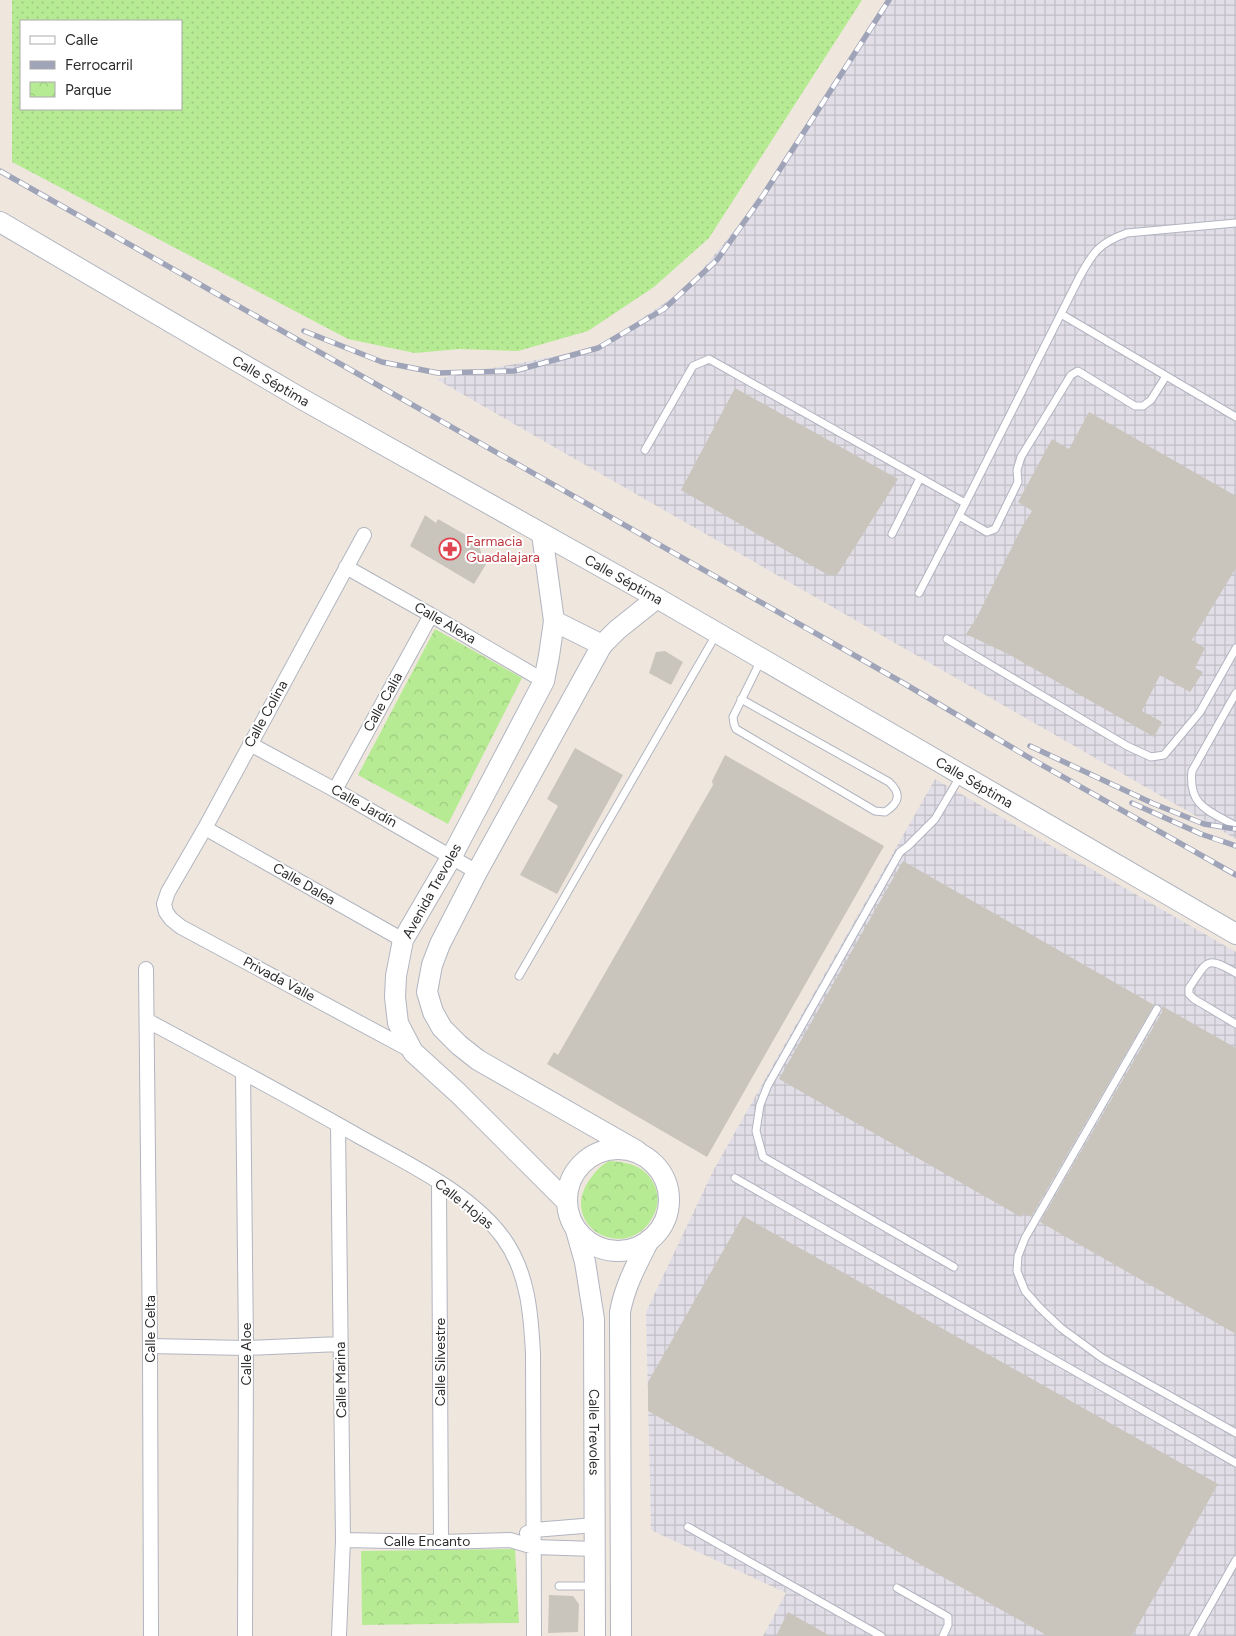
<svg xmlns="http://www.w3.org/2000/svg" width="1236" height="1636" viewBox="0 0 1236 1636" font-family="Figtree,sans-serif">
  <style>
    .industrial { fill: url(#industrial-grid) }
    .grass { fill: url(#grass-dots); fill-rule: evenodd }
    .park { fill: url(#park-crowns) }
    .building { fill: #cac5bc }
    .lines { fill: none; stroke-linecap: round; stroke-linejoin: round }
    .lane-casing { stroke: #b1b5c1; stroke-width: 9 }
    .street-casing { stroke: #b1b5c1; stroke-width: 16 }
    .secondary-casing { stroke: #b1b5c1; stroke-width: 22 }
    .lane { stroke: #fff; stroke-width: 7 }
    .street { stroke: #fff; stroke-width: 14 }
    .secondary { stroke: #fff; stroke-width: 20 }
    .rail-casing { stroke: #9fa4b9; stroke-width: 5.5 }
    .rail { stroke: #fff; stroke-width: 4; stroke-dasharray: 11; stroke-linecap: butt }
    .labels { text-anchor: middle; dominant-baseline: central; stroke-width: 4; stroke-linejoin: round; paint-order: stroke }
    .street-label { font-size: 14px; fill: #2c2c2c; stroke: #fff }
    .health-label { font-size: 14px; fill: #be3a42; stroke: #fff; text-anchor: start }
  </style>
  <defs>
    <pattern id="industrial-grid" width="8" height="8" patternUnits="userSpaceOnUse" patternTransform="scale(1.25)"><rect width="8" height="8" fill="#e1dee7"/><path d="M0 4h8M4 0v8" fill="none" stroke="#c1bfc6"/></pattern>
    <pattern id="grass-dots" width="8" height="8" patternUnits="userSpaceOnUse" patternTransform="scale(1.25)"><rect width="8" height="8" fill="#b6eb94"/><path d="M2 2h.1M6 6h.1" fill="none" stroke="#9dca80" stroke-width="1.8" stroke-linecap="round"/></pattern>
    <pattern id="park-crowns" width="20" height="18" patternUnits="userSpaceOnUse" patternTransform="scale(1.25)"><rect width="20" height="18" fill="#b6eb94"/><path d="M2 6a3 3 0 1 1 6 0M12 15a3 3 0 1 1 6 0" fill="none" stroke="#9dca80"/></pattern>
  </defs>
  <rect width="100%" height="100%" fill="#efe7dd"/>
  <!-- industrial -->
  <path class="industrial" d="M889 0H1236V839L436 379 598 348 688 287 764 194Z
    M935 779 1236 952V1636H763L786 1593 651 1530 646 1312 713 1171Z"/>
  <!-- grass -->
  <path class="grass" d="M12 0H862L709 238 654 287 588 331 518 351 459 349 415 353 348 339 12 162ZM21 21H181V109H21Z"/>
  <!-- park -->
  <path class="park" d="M435 629 522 678 448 824 358 775Z
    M609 1161C629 1162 646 1166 655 1186 658 1194 659 1203 655 1212 632 1267 555 1228 590 1179 596 1171 600 1166 609 1161Z
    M515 1549 519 1623 362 1625 361 1551Z"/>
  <!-- building -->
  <path class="building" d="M735 388 898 479 837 575H828L681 490Z
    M1089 412 1236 496V568L1192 640 1205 648 1195 668 1203 672 1190 692 1160 675 1142 711 1162 722 1154 737 1010 655 966 634 976 619 1022 527 1032 511 1018 502 1052 439 1069 449Z
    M425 515 436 523 438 519 478 542 483 559 488 561 474 584 410 546Z
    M665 651 683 662 671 685 649 673 656 652Z
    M575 748 623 775 557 894 520 875 558 806 547 799Z
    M725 755 884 846 707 1157 547 1064 554 1052 558 1055 713 785 712 781Z
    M903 861 1154 1005 1031 1217 1024 1213 1021 1217 779 1079Z
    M1162 1006 1236 1048V1334L1040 1222 1162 1012Z
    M743 1216 1218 1484 1132 1636H1048L648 1411V1382Z
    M549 1595 573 1596 579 1604 578 1632 548 1633Z
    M788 1612 830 1636H776Z"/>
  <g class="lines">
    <!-- lane casing -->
    <g class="lane-casing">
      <path id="lane" d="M1061 314 1236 417
        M645 450 693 366 709 359 965 503
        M959 516 987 532 995 529 1018 482 1017 470 1021 457 1071 375 1078 371 1135 406H1143L1151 400 1166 376
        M892 534 920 478
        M919 593 959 516 1079 278C1093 252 1099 243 1127 233L1236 223
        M947 639 1127 746 1151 757 1164 755 1200 712 1236 648
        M1236 693 1192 771C1188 806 1209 811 1236 826
        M741 699 889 782C902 794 899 803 885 812L875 811 736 729 734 724 733 717 761 660
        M1236 973C1205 955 1208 961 1189 988V994L1194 999 1236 1024
        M519 976 717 633
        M1157 1009 1025 1238 1018 1256 1017 1271 1025 1291 1040 1308 1061 1328 1102 1358 1236 1433
        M735 1178 1236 1463
        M954 1267 763 1157 756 1131 760 1105 768 1085 900 852 908 846 935 819 961 775
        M688 1527 881 1636
        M559 1586H592
        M897 1588 948 1617V1625L943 1636
        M1193 1636 1236 1560"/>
    </g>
    <!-- street casing -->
    <g class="street-casing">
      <path id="street" d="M364 535 205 828 168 892 164 904 166 912 171 919 181 927 412 1051
        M346 567 431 615 544 681
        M250 744 335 790 477 872
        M335 790 431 615
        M205 828 403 940
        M146 969 150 1346 151 1636
        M148 1021C219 1059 290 1097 360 1137 408 1164 471 1193 504 1239 528 1273 531 1314 533 1354L534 1636
        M243 1072 246 1348 245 1636
        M338 1125 343 1540 339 1636
        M439 1182 441 1542
        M150 1346 246 1348 340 1344
        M527 1533 534 1530 595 1525
        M343 1540 441 1542 510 1540 534 1547 595 1549"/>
    </g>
    <!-- secondary casing -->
    <g class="secondary-casing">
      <g id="secondary">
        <path id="s1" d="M0 222 302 399 657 598 1236 934"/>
        <path d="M542 534 554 621 549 656 544 681 452 856 403 940 396 976 395 997 398 1023 413 1052 458 1093 566 1201"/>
        <path d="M554 621 602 645"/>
        <circle cx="618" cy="1200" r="51"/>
        <path d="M637 1151 478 1060 459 1045 442 1028 433 1012 427 992 432 965 440 944 477 872 602 645 617 630 657 598"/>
        <path id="s2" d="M576 1230 585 1262 594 1319 595 1636"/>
        <path d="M621 1636 620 1312C625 1285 637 1264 649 1240"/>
      </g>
    </g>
    <!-- lane -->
    <use href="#lane" class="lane"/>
    <!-- street -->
    <use href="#street" class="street"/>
    <!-- secondary -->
    <use href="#secondary" class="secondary"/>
    <!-- rail casing -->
    <g class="rail-casing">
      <path id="rail" d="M0 171 905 684 1028 757 1236 875
        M304 331 382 362 438 373 514 371 598 348 664 309 717 260 764 194 889 0
        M1030 746 1152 803 1204 824 1236 829
        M1132 803 1201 834 1236 846"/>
    </g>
    <!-- rail -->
    <use href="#rail" class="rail"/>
  </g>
  <!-- icons -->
  <defs>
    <g id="pharmacy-ring" transform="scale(1.125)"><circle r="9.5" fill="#fff" stroke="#e0444e" stroke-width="1.5"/><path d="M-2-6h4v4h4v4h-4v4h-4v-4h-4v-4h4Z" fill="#e0444e"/></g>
  </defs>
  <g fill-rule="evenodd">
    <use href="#pharmacy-ring" x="450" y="549"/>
  </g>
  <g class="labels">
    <!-- street labels -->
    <g class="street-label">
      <text stroke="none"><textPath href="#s1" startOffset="314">Calle Séptima</textPath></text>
      <text stroke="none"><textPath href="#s1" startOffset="719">Calle Séptima</textPath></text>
      <text transform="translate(445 623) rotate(30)">Calle Alexa</text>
      <text transform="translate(383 702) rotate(-61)">Calle Calia</text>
      <text transform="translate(266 714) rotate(-61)">Calle Colina</text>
      <text stroke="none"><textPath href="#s1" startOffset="1124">Calle Séptima</textPath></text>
      <text transform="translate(364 806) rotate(29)">Calle Jardín</text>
      <text transform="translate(304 884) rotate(30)">Calle Dalea</text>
      <text transform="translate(432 891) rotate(-61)">Avenida Trevoles</text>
      <text transform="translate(279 979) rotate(28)">Privada Valle</text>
      <text transform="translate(464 1204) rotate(39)">Calle Hojas</text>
      <text transform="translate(150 1329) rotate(-90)">Calle Celta</text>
      <text transform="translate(246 1354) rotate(-90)">Calle Aloe</text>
      <text transform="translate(440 1362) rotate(-90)">Calle Silvestre</text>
      <text transform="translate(341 1380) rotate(-91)">Calle Marina</text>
      <text stroke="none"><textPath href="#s2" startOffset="204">Calle Trevoles</textPath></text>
      <text x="427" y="1541">Calle Encanto</text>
    </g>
    <!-- health labels -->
    <g class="health-label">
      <text x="466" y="541">Farmacia<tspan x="466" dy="16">Guadalajara</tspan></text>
    </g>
  </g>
  <!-- legend -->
  <rect x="20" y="20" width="162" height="90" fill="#ffffff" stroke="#ababab"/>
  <rect x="30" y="36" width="25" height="8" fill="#ffffff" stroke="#ababab"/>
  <text x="65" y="45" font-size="15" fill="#2c2c2c">Calle</text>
  <rect x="30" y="61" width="25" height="8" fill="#9fa4b9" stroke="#ababab"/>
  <text x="65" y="70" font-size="15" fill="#2c2c2c">Ferrocarril</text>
  <rect x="30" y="82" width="25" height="15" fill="url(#park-crowns)" stroke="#ababab"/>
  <text x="65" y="95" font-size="15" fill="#2c2c2c">Parque</text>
</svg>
